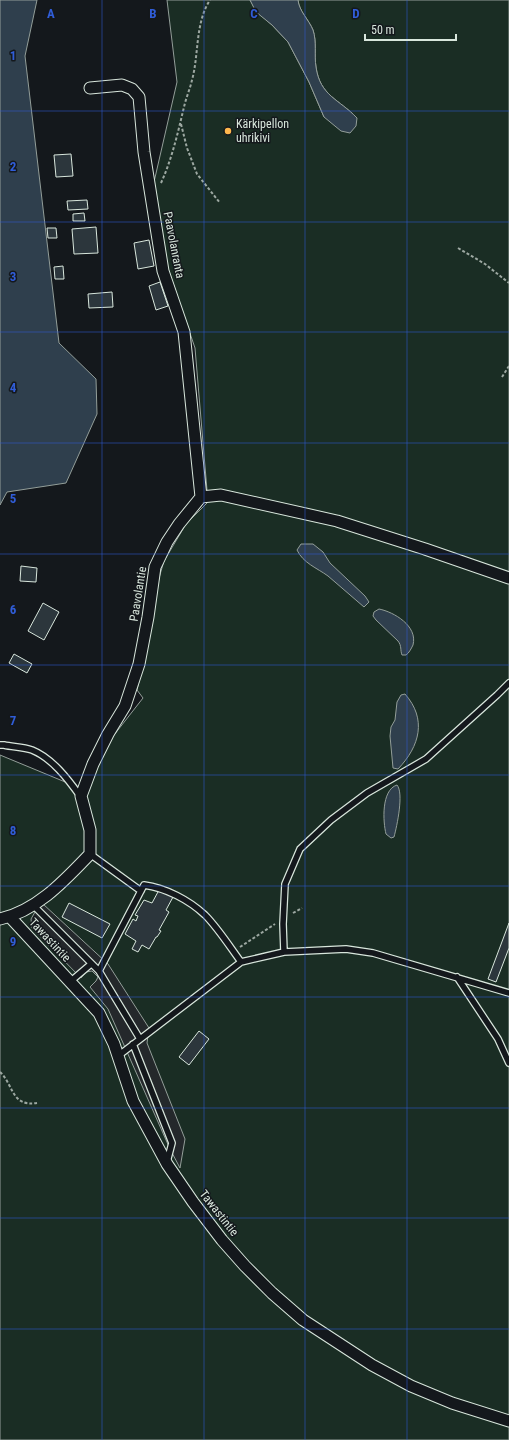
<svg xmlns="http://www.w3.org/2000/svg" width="509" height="1440" viewBox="0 0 509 1440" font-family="'Roboto Condensed',sans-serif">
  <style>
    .green { fill: #1a2d24; stroke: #939e99 }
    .parking { fill: #24282b; stroke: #939e99 }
    .water { fill: #2f3f4d; stroke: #939e99 }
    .building { fill: #2c363c; stroke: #d8e6dc }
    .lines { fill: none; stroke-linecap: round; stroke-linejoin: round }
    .service-casing { stroke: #d8e6dc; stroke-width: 8 }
    .minor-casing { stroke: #d8e6dc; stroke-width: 13 }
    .path { stroke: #9da8a2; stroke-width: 2; stroke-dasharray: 3 2; stroke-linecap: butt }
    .service { stroke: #14181c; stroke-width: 5.5 }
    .minor { stroke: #14181c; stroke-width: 11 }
    .grid { fill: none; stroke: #305dd8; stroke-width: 1; stroke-opacity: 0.55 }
    .poi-dot { fill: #ffb74d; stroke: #14181c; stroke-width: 1.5 }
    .labels { text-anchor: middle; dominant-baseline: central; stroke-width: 3; stroke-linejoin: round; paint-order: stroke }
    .poi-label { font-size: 12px; fill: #d8e6dc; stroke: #14181c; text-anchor: start }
    .street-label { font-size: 12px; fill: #d8e6dc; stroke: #14181c }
    .grid-label { font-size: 13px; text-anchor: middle; font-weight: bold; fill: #305dd8; stroke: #14181c; stroke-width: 3; stroke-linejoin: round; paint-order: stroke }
  </style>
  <rect width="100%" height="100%" fill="#14181c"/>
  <!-- green -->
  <path class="green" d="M167 0H250L257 12 272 25 288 42 309 82 324 117 357 118C339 99 320 96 316 67 314 55 317 42 313 30 309 20 299 11 298 0H509V1440H0V755L87 791 96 758 143 698 137 690 142 669 159 578 164 561 186 524 208 502 195 348 164 257 154 182 177 82Z"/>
  <!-- parking -->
  <path class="parking" d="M43 904 108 964 149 1028 147 1043 185 1139 180 1168 170 1149 108 1009 90 987 96 981 98 977 92 971 86 972 81 978 32 928 31 919 35 912Z"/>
  <!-- water -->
  <path class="water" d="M0 0H37L25 56 59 343 96 379 97 414 66 483 7 492 0 505Z
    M250 0H298C299 11 309 20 313 30 317 42 314 55 316 67 320 96 339 99 357 118L356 126 350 133 341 131 324 117 309 82 288 42 272 25 256 12Z
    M301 544H313L323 552 330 563 365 596 369 602 364 607C352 597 340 586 328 576 317 568 303 563 297 550Z
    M379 609C394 612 418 626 413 645 411 649 409 653 406 655H402C400 650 402 646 398 641L376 620 373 616 374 612Z
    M405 694C427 719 420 746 398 769L393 768 390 736 391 727 395 720 397 702 401 695Z
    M397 785C404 793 397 826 394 837L391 838 386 834C383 822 381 790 397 785Z"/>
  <!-- building -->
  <path class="building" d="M71 154 73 176 56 177 54 155Z
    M87 200 88 209 68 210 67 201Z
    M84 213 85 221H73V214Z
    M96 227 98 253 74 254 72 229Z
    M47 228H56L57 238H48Z
    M149 240 154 266 138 269 134 243Z
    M63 266 64 279H55L54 267Z
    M160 282 168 306 156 310 149 286Z
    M112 292 113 307 89 308 88 294Z
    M21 566 37 568 36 582 20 581Z
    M43 603 59 612 44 640 28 631Z
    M14 654 32 664 27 673 9 663Z
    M159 890 173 897 166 910 169 912 159 930 161 931 157 937H156L149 949 142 945 138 952 132 949 136 941 125 934 133 919 136 921 138 916 135 915 144 900 152 903Z
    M69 903 110 924 102 938 62 917Z
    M509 923V948L496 982 488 979Z
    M199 1031 209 1039 189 1065 179 1057Z"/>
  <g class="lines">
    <!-- service casing -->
    <g class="service-casing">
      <path id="service" d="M0 745H4C13 747 23 747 32 750 52 758 68 779 80 796
        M90 854 141 891
        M33 905 99 971
        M284 952 283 924 285 884 300 849 331 820 367 793 426 759 497 695 509 683
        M457 977 498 1039 509 1063
        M71 981 91 964
        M140 1039 99 971 144 885C166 888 189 900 205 915 218 928 230 947 241 962
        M133 1044 172 1143 167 1162
        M118 1056 241 962 284 952 346 949 373 953 509 993"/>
    </g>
    <!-- minor casing -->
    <g class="minor-casing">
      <path id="minor" d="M90 88 122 85 132 89 139 97 144 152 163 271 184 332 201 497
        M10 917 99 1013 114 1044 133 1101 167 1164 193 1202 222 1240 245 1266 272 1293 303 1320 372 1365 411 1386 452 1403 509 1421
        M0 919C37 911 65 880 90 854V830L81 796 93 764 108 734 125 706 139 664 148 617 155 567 167 542 179 524 201 497 221 495 337 521 425 549 509 578"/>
    </g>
    <!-- path -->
    <path class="path" d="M181 124 187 148 197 174 220 203
      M161 183C172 159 178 132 184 107 186 98 190 89 192 80 199 55 195 23 210 0
      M458 248 485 264 509 283
      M502 377 509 366
      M293 913 302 908
      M240 947 275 924
      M0 1072C14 1085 11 1107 37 1103"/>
    <!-- service -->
    <use href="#service" class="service"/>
    <!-- minor -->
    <use href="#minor" class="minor"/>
  </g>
  <!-- grid -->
  <path class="grid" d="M102 0V1440M204 0V1440M305 0V1440M407 0V1440M0 111H509M0 222H509M0 332H509M0 443H509M0 554H509M0 665H509M0 775H509M0 886H509M0 997H509M0 1108H509M0 1218H509M0 1329H509"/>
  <!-- markers -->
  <circle class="poi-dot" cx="228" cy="131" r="4"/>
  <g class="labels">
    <!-- poi labels -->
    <g class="poi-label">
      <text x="236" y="124">Kärkipellon<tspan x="236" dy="14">uhrikivi</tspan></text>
    </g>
    <!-- street labels -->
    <g class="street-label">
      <text transform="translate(174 245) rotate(79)">Paavolanranta</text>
      <text transform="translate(138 594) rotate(-81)">Paavolantie</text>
      <text transform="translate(50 940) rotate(47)">Tawastintie</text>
      <text transform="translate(219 1213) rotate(52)">Tawastintie</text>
    </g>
  </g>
  <g class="grid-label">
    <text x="51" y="18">A</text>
    <text x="153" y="18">B</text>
    <text x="254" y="18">C</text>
    <text x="356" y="18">D</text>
    <text x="13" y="60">1</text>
    <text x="13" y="171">2</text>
    <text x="13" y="281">3</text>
    <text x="13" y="392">4</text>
    <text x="13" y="503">5</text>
    <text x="13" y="614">6</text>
    <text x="13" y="725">7</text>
    <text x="13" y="835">8</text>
    <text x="13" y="946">9</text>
  </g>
  <!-- scale -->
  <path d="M365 34v6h91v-6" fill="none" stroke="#d8e6dc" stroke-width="2"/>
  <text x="371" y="34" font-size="12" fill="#d8e6dc" stroke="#14181c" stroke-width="3" paint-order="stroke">50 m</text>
</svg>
